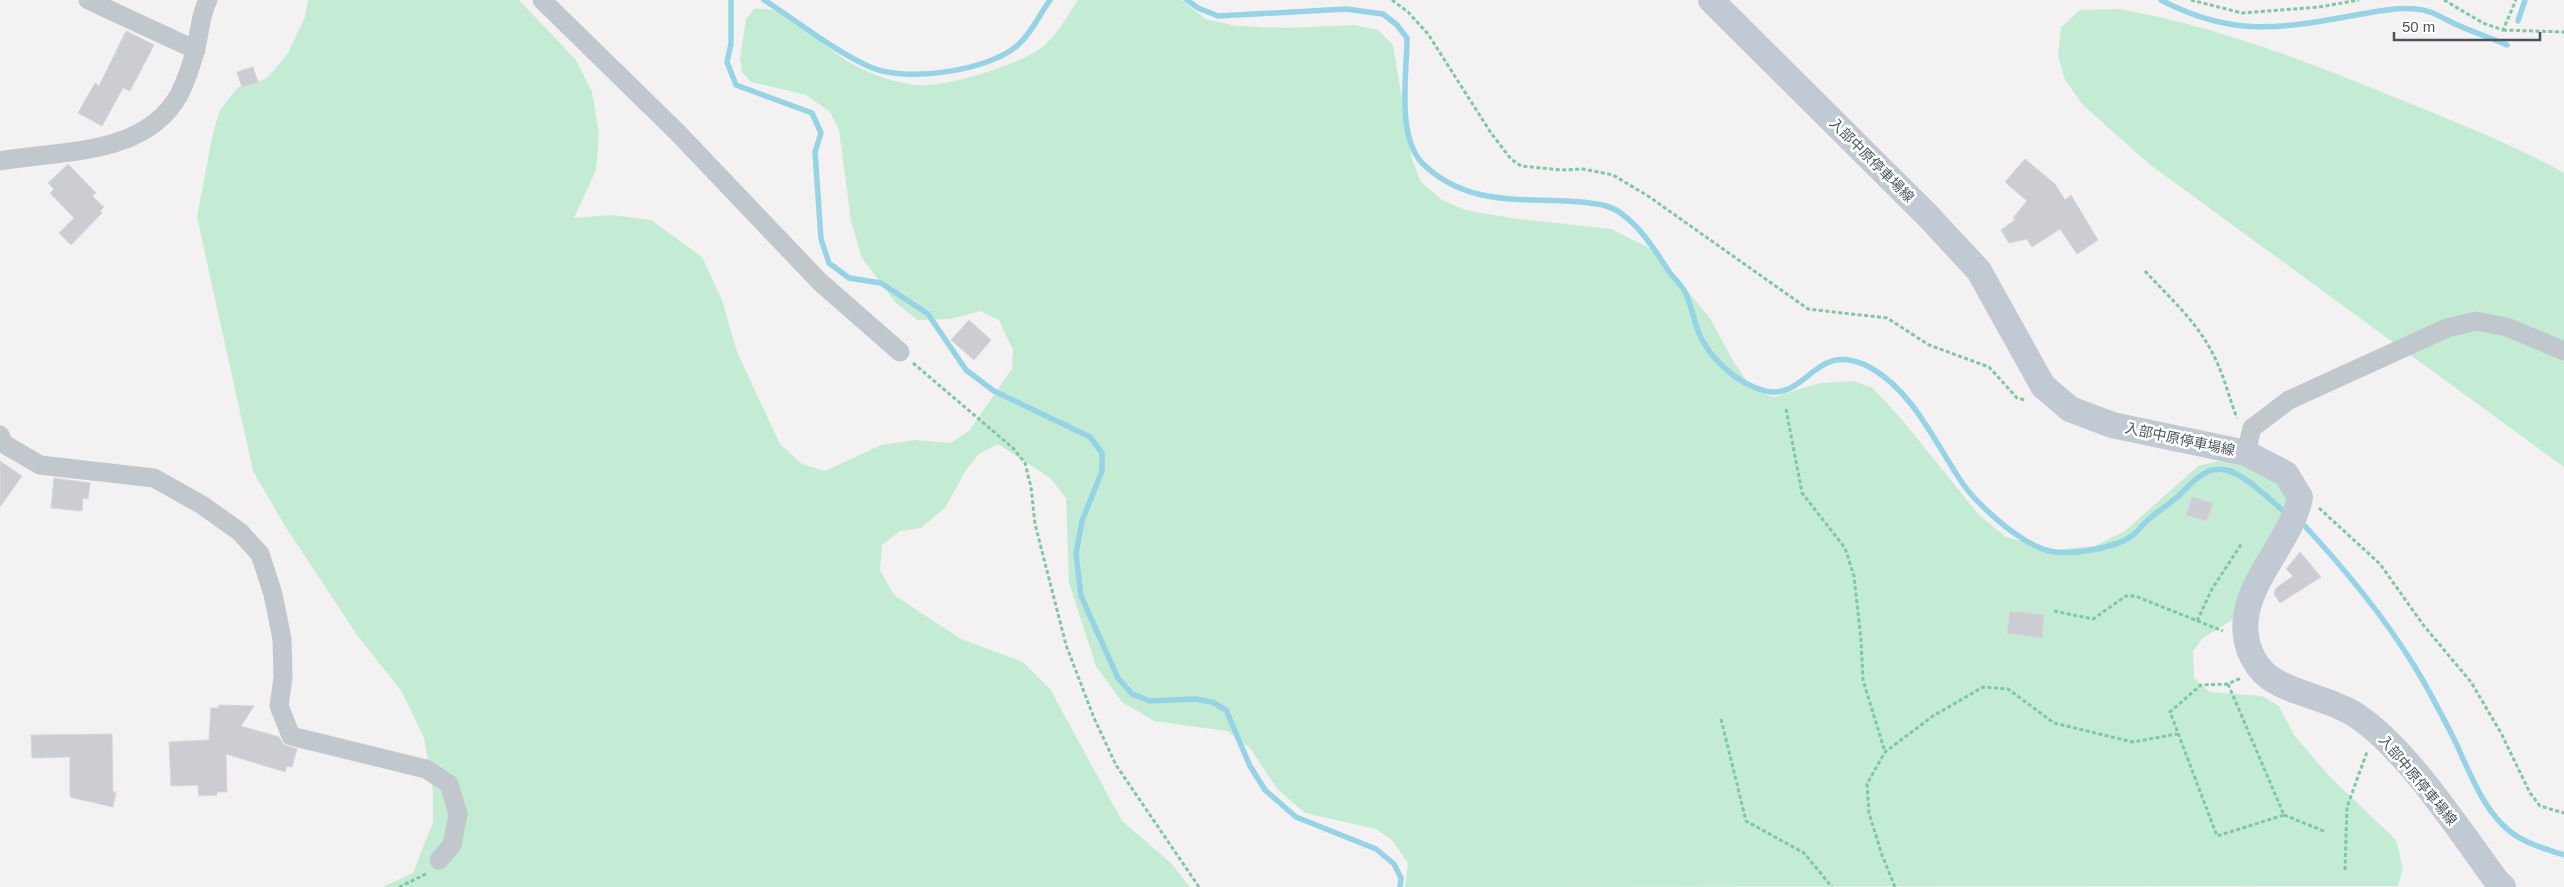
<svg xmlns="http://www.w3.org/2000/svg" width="2564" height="887" viewBox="0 0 2564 887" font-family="Helvetica,'Noto Sans JP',sans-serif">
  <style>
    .green { fill: #c4ecd4 }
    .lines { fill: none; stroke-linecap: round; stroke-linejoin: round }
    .stream { stroke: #96d3e5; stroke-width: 5.5 }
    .building { fill: #cbcdd3; stroke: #d6d7dc }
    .path { stroke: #7fc7a5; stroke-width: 3; stroke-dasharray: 4 2.5; stroke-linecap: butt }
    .street { stroke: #c0c8ce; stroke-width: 19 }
    .secondary { stroke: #c1c9d3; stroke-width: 26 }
    .labels { text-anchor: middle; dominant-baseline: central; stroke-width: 5; stroke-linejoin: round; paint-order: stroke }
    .street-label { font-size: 14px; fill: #4a545d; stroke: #fff }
  </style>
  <rect width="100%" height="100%" fill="#f3f1f1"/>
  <!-- green -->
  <path class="green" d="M308 0H519L576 60 592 92 599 133 596 170 574 218 611 215 651 220 702 257 722 300 737 352 780 444 802 464 825 471 881 445 915 440 951 443 969 431 1012 369 1013 350 999 320 980 311 951 319 917 320 895 302 862 258 851 221 839 130 830 112 806 95 751 82 742 72 740 59 746 19 754 9C794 5 814 40 844 59 864 72 891 82 915 85 944 88 1010 67 1035 52 1054 41 1066 18 1078 0H1182L1205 19 1236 26 1288 28 1354 25 1378 30 1393 45 1412 159 1421 182 1442 200 1465 210 1511 218 1611 229 1653 250 1710 318 1733 361 1753 390 1773 397 1820 383 1854 381 1873 388 1903 421 1979 515 2006 537 2053 550 2095 546 2125 531 2198 466 2219 461 2245 463 2267 472 2290 501 2232 620 2203 638 2193 651 2194 678 2210 692 2262 696 2279 706 2294 735 2330 777 2396 840 2403 868 2398 886 1405 887 1408 863 1392 840 1376 829 1305 813 1278 790 1250 748 1227 731 1154 721 1122 702 1096 666 1069 583 1066 498 1049 477 998 444 979 454 966 470 945 508 921 528 900 531 882 545 880 570 894 595 961 639 1023 662 1050 689 1122 821 1171 863 1190 887H383L413 873 433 822V791L424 738 402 692 357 635 285 526 253 471 197 217 213 133 220 110 238 87 266 79 287 55 305 17Z
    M2119 9C2215 26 2304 60 2394 97 2451 120 2510 143 2564 173V467L2149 164 2083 105 2065 80 2058 56 2061 27 2080 10Z"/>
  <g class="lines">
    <!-- stream -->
    <path class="stream" d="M731 0V44L727 62 736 85 812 113 821 133 815 152 821 239 829 263 849 278 881 283 928 314 966 370 994 391 1090 437 1102 453V471L1082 521 1076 554 1081 596 1118 678 1132 694 1150 701 1195 699 1212 702 1226 710 1250 766 1265 790 1296 817 1376 849 1394 864 1401 878 1400 887
      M764 0C797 21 834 51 870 67 905 83 991 71 1019 44 1032 32 1040 14 1050 0
      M1187 0 1198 8 1218 16 1346 9 1383 14 1397 25 1407 38C1407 73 1396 137 1423 164 1469 208 1523 197 1581 202 1596 204 1609 204 1622 214 1642 229 1654 249 1668 270 1673 277 1679 283 1684 290 1691 303 1693 317 1698 331 1708 357 1737 384 1765 391 1808 401 1815 337 1871 368 1914 392 1936 445 1963 484 1975 501 1990 514 2006 527 2019 537 2033 547 2049 551 2069 556 2117 548 2133 535 2139 530 2144 523 2150 518 2158 511 2167 506 2175 499 2190 486 2203 465 2226 470 2245 474 2271 501 2286 513
      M2161 0C2228 35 2273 30 2345 17 2368 13 2393 7 2416 9 2430 10 2439 16 2451 22 2469 31 2489 37 2507 45
      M2518 21 2525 0
      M2303 524C2343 567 2382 614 2413 664 2427 686 2439 710 2451 733 2468 766 2481 810 2512 833 2527 844 2546 849 2564 855"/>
  </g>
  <!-- building -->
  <path class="building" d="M126 31 154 45 130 91 123 88 102 126 78 113 95 83 99 86Z
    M253 67 258 82 242 87 237 72Z
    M2025 159 2055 184 2065 200 2071 195 2098 240 2077 254 2060 229 2032 247 2027 239 2009 243 2001 230 2016 219 2013 218 2027 201 2005 182Z
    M68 164 96 193 92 196 104 207 100 211 102 213 71 245 59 233 74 218 50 193 54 189 48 183Z
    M969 320 991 340 974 360 951 340Z
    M0 461 22 476 0 507Z
    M54 478 90 483 88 499 83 498 82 511 51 508Z
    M2192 497 2213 503 2207 521 2186 515Z
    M2300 552 2321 577 2280 603 2274 594 2276 588 2293 576 2286 569Z
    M2010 611 2044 615 2042 638 2007 633Z
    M219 705 254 706 241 726 279 737 284 745 297 749 292 767 287 766 285 772 226 754 227 792H217V795L199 796 198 785 171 786 169 742 209 740 211 708H218Z
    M112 734 113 792H116L113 807 70 797V757L32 758 31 735Z"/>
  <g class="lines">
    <!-- path -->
    <path class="path" d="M1392 0 1408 12 1428 34 1491 133 1511 159 1521 166 1562 170 1583 169 1613 175 1648 196 1808 309 1887 318 1929 345 1989 367 2017 398 2025 400
      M2191 0 2242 13 2319 7 2359 0
      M2444 0 2483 23 2503 30 2516 0
      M2503 30 2564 32
      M2145 271C2169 297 2197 322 2213 354 2224 375 2229 398 2237 418
      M913 363 1013 448 1025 463 1031 487 1035 524 1066 645 1094 718 1116 765 1199 887
      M1786 409 1802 493 1845 548 1854 576 1861 640 1863 680 1885 752
      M2319 508 2380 564 2424 626 2471 682 2501 733 2530 793 2540 806 2564 813
      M2054 611 2093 619 2126 596H2135L2223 631
      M2197 621 2212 589 2242 543
      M2228 684 2284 815 2217 836 2170 712 2201 685 2228 684 2241 678
      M1721 719 1746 821 1804 853 1832 887
      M2284 815 2326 832
      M2345 870 2347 807 2367 752
      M399 887 428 873
      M1895 887 1882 855 1869 813 1867 784 1885 752 1933 716 1983 687 2008 689 2054 723 2133 742 2177 734"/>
    <!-- street -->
    <path class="street" d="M88 0 196 50
      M542 0 677 132 820 282 900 352
      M0 161C60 150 144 157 179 95 186 81 192 63 196 48 200 32 200 15 208 0
      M0 435 4 444 40 465 154 478 202 505 240 532 260 554 273 594 282 639 283 678 279 706 291 736 426 769 449 784 458 814 452 845 439 860
      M2246 453 2252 428 2289 400 2447 328 2476 321 2507 327 2564 351"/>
    <!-- secondary -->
    <path class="secondary" d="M1711 0 1929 217 1979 271 2043 386 2070 409 2112 425 2246 453 2286 474 2300 497C2293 537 2251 576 2246 617 2243 640 2251 664 2270 678 2291 693 2330 699 2354 714 2405 746 2459 830 2496 880L2503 887"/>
  </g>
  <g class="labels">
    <!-- street labels -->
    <g class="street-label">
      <text transform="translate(1872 160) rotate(45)">入部中原停車場線</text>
      <text transform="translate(2180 439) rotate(12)">入部中原停車場線</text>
      <text transform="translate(2418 780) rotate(50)">入部中原停車場線</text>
    </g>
  </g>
  <!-- scale -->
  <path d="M2394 32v8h146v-8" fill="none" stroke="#4a545d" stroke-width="2.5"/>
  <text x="2402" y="32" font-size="15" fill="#4a545d" stroke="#ffffff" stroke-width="4" paint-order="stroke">50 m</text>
</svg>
